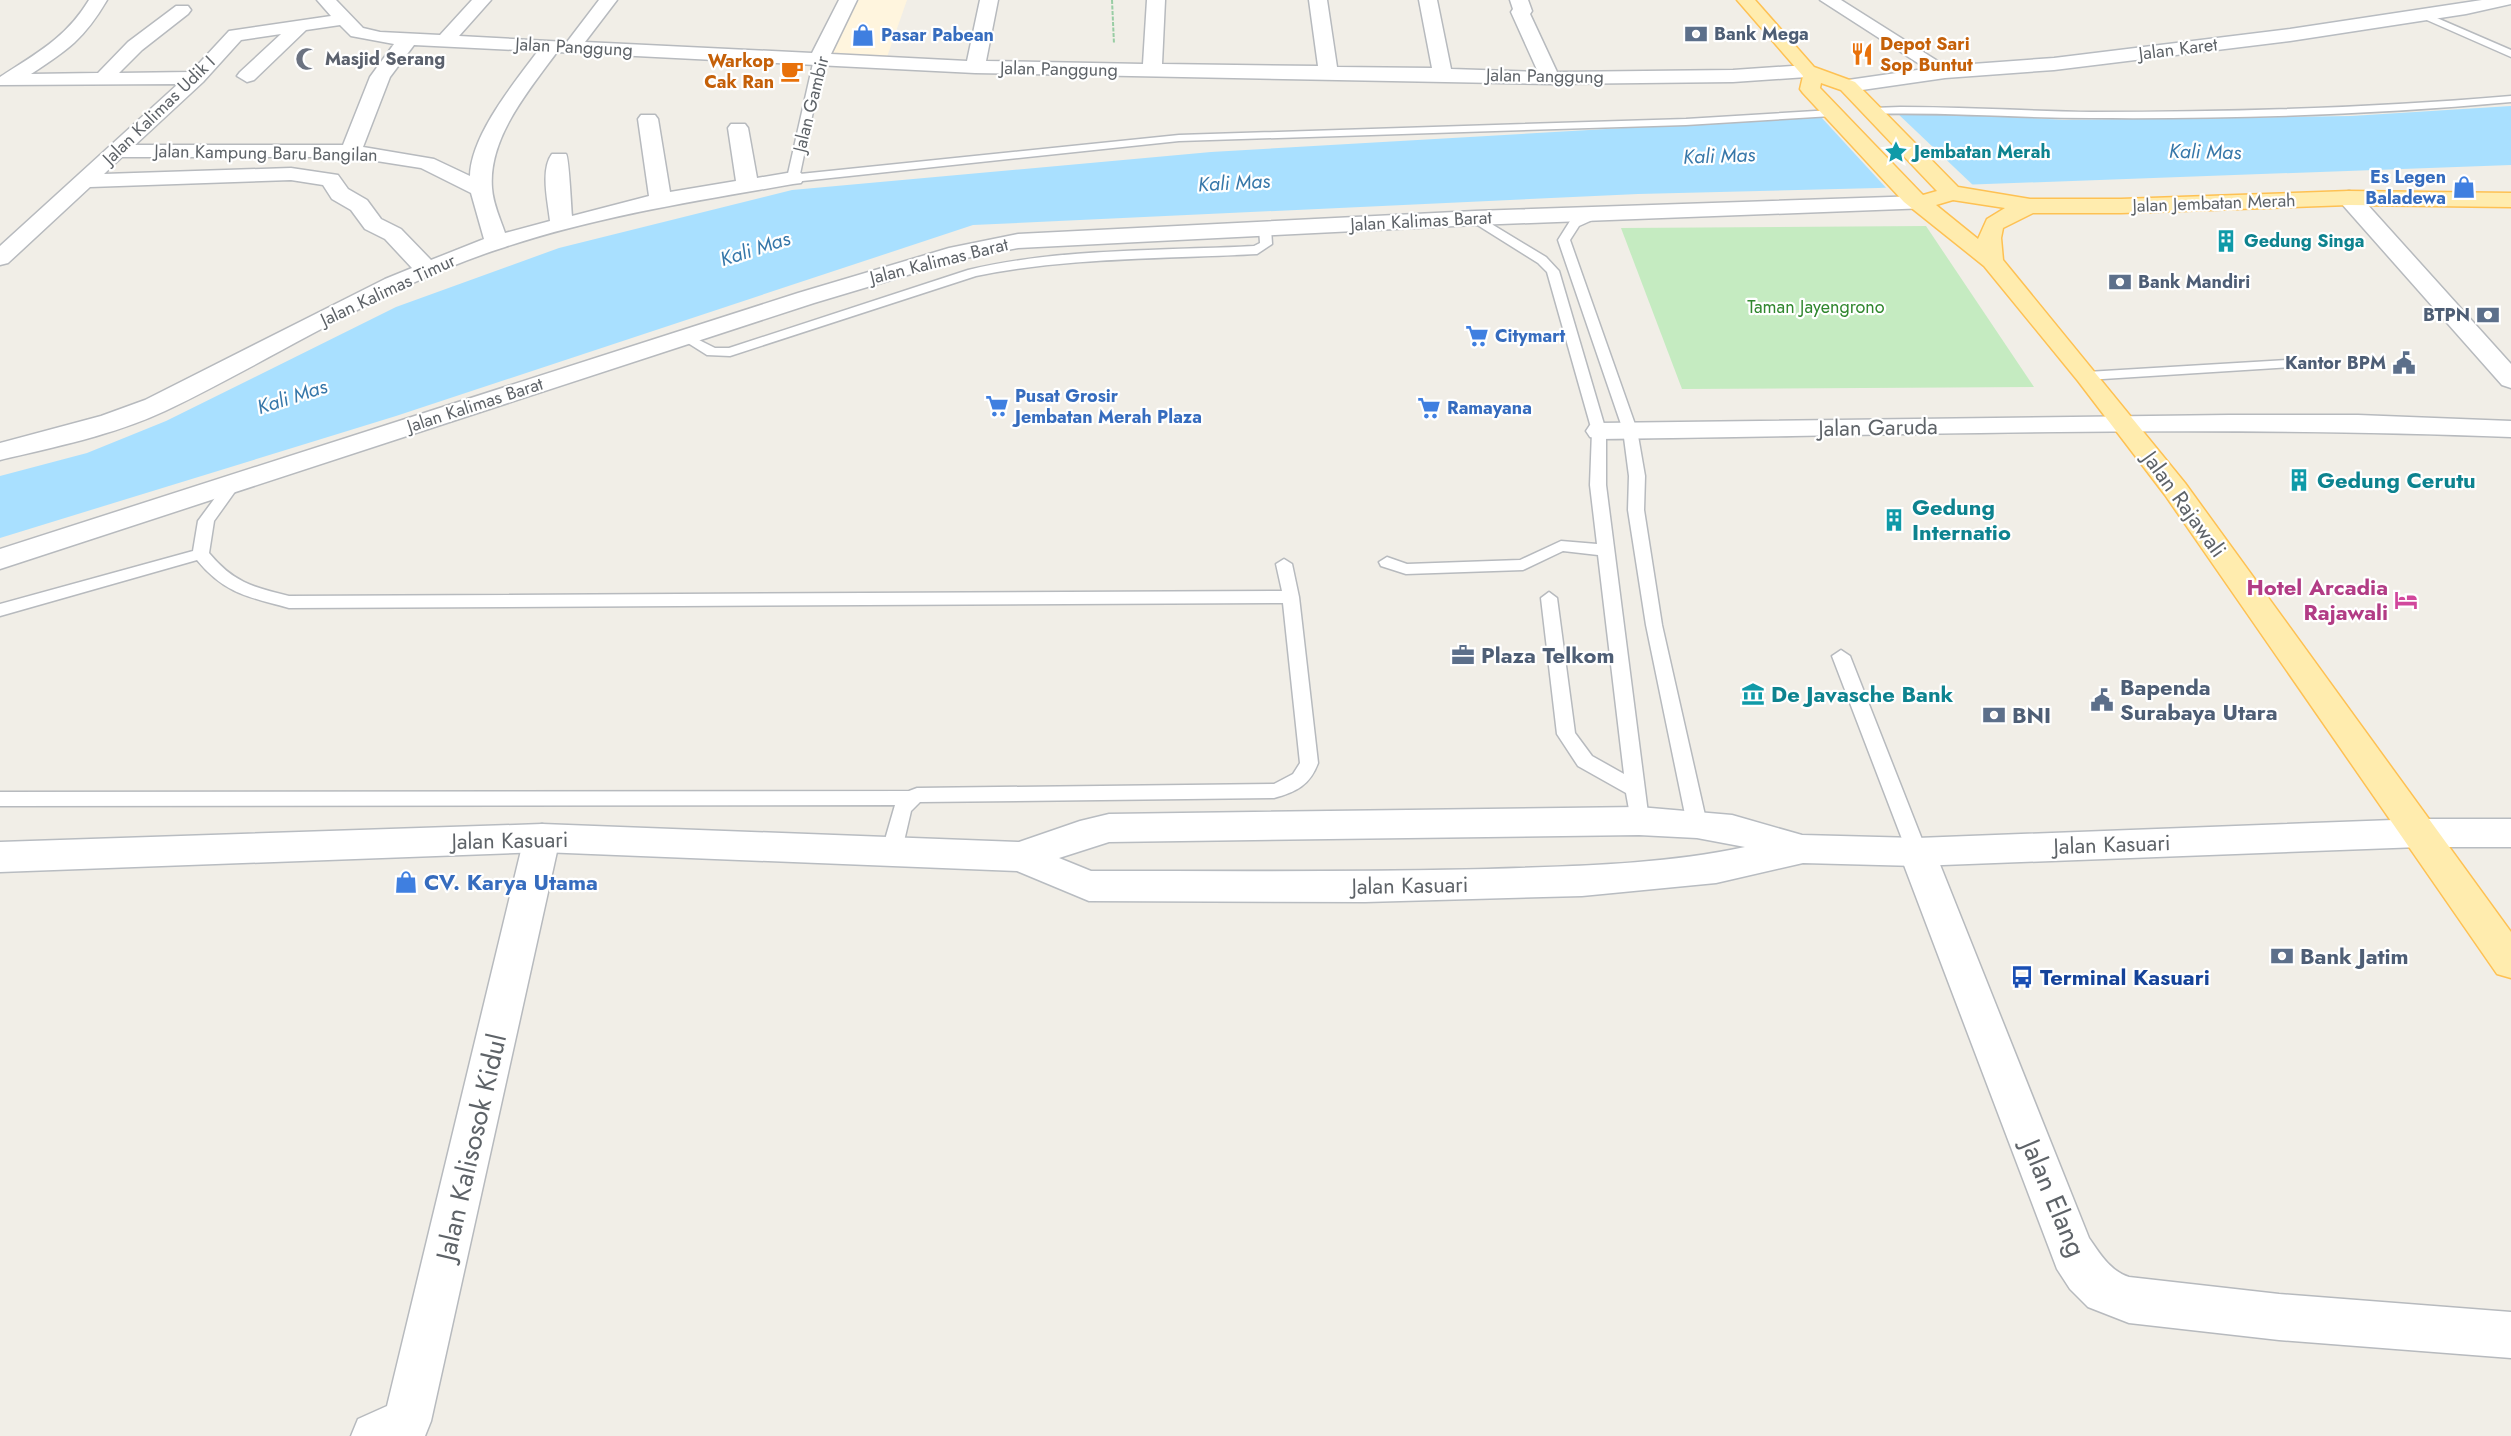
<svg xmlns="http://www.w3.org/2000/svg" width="2511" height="1436" viewBox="0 0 2511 1436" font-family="Jost,sans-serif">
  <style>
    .commercial { fill: #fff5de }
    .green { fill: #c5ebc1 }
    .water { fill: #a9e0ff }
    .pier { fill: #f1eee7 }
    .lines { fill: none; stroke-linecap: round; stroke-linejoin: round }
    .lane-casing { stroke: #b7babe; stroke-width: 3 }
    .street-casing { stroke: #b7babe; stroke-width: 3 }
    .secondary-casing { stroke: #b8bcc1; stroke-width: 3 }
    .primary-casing { stroke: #fec153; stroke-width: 3 }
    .path { stroke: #99cda4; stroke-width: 2; stroke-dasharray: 4 1.5; stroke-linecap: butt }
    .lane { fill: #fff; fill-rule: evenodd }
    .street { fill: #fff; fill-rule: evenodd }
    .secondary { fill: #fff; fill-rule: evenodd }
    .primary { fill: #ffecae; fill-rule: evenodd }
    .labels { text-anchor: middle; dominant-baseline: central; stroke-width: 4.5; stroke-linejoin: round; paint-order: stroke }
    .far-service-label { font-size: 18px; font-weight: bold; fill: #4e5e75; stroke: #fff; text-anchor: start }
    .far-shop-label { font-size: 18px; font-weight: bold; fill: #366cbe; stroke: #fff; text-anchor: start }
    .far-food-label { font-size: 18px; font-weight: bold; fill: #c56008; stroke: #fff; text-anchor: start }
    .far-street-label { font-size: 18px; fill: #5e6368; stroke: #fff }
    .far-worship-label { font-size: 18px; font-weight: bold; fill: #5b616d; stroke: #fff; text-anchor: start }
    .far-culture-label { font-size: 18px; font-weight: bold; fill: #0d838f; stroke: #fff; text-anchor: start }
    .far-park-label { font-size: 18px; fill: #30872e; stroke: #fff }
    .far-water-label { font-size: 20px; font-style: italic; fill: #3677a9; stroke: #fff }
    .street-label { font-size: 22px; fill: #5e6368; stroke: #fff }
    .culture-label { font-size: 22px; font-weight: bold; fill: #0d838f; stroke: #fff; text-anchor: start }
    .hotel-label { font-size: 22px; font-weight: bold; fill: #b23c85; stroke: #fff; text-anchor: end }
    .service-label { font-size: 22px; font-weight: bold; fill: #4e5e75; stroke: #fff; text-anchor: start }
    .shop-label { font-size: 22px; font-weight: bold; fill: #366cbe; stroke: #fff; text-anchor: start }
    .transit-label { font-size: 22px; font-weight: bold; fill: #164399; stroke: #fff; text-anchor: start }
    .near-street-label { font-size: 27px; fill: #5e6368; stroke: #fff }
  </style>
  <rect width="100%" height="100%" fill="#f1eee7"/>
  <!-- commercial -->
  <path class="commercial" d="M843 0H907L887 57 826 55Z"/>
  <!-- green -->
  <path class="green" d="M1926 226 2034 387 1682 389 1621 228Z"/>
  <!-- water -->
  <path class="water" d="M2511 106V165L1878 188 1638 194 973 225 396 416 0 538V476L87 453 166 421 396 307 559 248 792 190 1211 152 1813 117 1945 113 2064 120 2212 118 2351 116Z"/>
  <!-- pier -->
  <path class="pier" d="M1896 112 1975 187 1889 191 1821 117Z"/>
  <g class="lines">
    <!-- lane casing -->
    <g class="lane-casing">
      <path id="lane" d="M2423 12 2511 50V57L2420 17 2418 15Z
        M819 56 824 59 800 174 1179 135 1686 119 1832 110 1837 113 1832 116 1686 125 1179 141 793 182 787 178 814 59Z
        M2511 96V102C2372 115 2232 119 2092 118 2019 118 1946 112 1873 114L1868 111 1873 108 1900 107C1964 107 2028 111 2092 112 2232 112 2372 108 2511 96Z
        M1595 210 1601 214 1599 217 1579 226 1570 240 1637 430 1645 476 1644 510 1662 625 1707 824 1704 829 1697 832 1690 829 1687 824 1646 625 1628 510 1629 476 1623 430 1558 240 1570 221Z
        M1475 214 1546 257 1559 271 1606 431V485L1649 821 1646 826 1639 829 1632 826 1626 793 1578 766 1557 734 1541 598 1549 592 1557 598 1575 733 1592 756 1624 774 1598 555 1563 551 1523 570 1406 574 1381 566 1379 562 1387 557 1407 564 1520 560 1561 541 1597 544 1590 485 1592 431 1547 272 1538 263 1471 221 1469 218Z
        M1265 224 1271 228 1272 244 1257 254C1164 259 1068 257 976 276L730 356 707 355 680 338 687 334 715 348H729L968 270C1059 248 1161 251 1254 246L1260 243 1259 228Z
        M2287 360 2292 361V367L2087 380 2080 376 2087 372Z
        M231 481 239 486 214 521 209 553C234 583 253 587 289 596L1282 591 1276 564 1284 559 1292 564 1299 597 1318 763C1310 785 1296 792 1274 798L920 802 911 811 902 850 899 856 892 858 885 856 882 850 895 805 0 806V792L909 791 917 788 1274 784 1293 774 1300 763 1283 603 289 608C249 597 225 594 197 560L0 616V604L193 551 198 521 226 483Z
        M1841 650 1850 656 1927 852 1924 858 1917 860 1910 858 1907 852 1832 656Z"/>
    </g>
    <!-- street casing -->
    <g class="street-casing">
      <path id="street" d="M89 0H107C84 39 68 50 31 74L98 73 128 42 176 6H188L191 10 188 14 142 50 119 73 191 72 229 31 331 16 317 0H336L363 28 380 32 440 35 472 0H491L459 36 567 42 599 0H617L585 42 812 53 839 0H857L831 54 967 61 980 0H998L986 61 1143 64 1147 0H1165L1162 64 1318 66 1309 0H1327L1337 67 1432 68 1419 0H1437L1451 69 1538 72 1511 12 1513 9 1510 0H1528L1532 11 1530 14 1557 72 1733 70 1807 65 1817 71 1807 77 1733 82 1550 84 975 73 557 52C529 90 488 138 492 188 493 204 500 218 505 233L550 221C548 202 540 170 552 154H566C569 157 571 206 572 216L649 196 638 119 641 115H655L658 119 670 192 736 181 728 128 731 124H745L748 128 757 178 793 172 801 173 804 178 801 183 793 184C696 201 598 216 505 247 385 285 278 357 165 411 114 435 54 447 0 460V443L101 416 145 400 385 279 412 268 385 239 365 229 351 210 332 199 323 185 291 180 90 187 8 263 0 265V246L178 84 0 85V77C37 53 66 38 89 0ZM340 25 351 36 394 44 370 77 343 145H135L203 82 241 40 281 34 240 72 237 76 247 82 254 80 306 30ZM414 45 538 51C514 83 471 135 470 176L434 159 363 147 390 77ZM122 157H351L421 168 471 193 484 239 431 260 401 229 381 219 367 200 348 189 338 175 291 168 104 174Z
        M1820 0H1841L1955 72 1952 76H1938Z
        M2349 191 2357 193 2511 364V388L2502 385 2341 203 2338 198 2341 193Z
        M1920 196 1928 198 1931 203 1928 208 1475 225 1018 248 961 259 814 303 0 569V549L798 293 949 248 1018 234 1475 211Z
        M2229 415H2358L2511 421V437C2207 425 1903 435 1599 439L1590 437 1586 431 1590 425 1599 423Z
        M542 824 555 828 560 838 431 1421 425 1436H351L358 1419 387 1406 524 838 529 828Z
        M1917 838 1930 842 1935 852 2089 1238C2100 1254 2110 1271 2129 1277L2279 1294 2511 1312V1358L2279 1340 2129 1323 2088 1307 2070 1289 2057 1269 1899 852 1904 842Z"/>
    </g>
    <!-- secondary casing -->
    <g class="secondary-casing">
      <path id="secondary" d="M2482 0H2511V4L2466 14 2290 41 2054 70 1945 78 1848 92 1838 86 1848 80 1945 66 2054 58 2290 29Z
        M1639 807 1732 815 1802 835 1917 838 2420 819H2511V847H2420L1917 866 1803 863 1716 883 1582 896 1365 902 1089 901 1017 871 542 852 0 872V842L542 824 1019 842 1080 821 1109 814ZM1639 835 1697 838 1745 847C1661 865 1573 866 1487 869 1355 872 1223 871 1091 871L1059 858 1109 842Z"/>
    </g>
    <!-- primary casing -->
    <g class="primary-casing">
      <path id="primary" d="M1737 0H1755L1814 67 1855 82 1958 187 2030 199H2121L2349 191 2511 193V207L2349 205 2121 213H2033L2003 228 2001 238 2003 260 2185 483 2511 932V978L2497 974 2165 495 2078 381 1984 266 1904 202 1803 93 1800 89 1803 76ZM1821 83 1841 90 1937 191 1923 195 1920 192 1820 88ZM1953 200 2005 208 1987 219 1978 239 1936 205Z"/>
    </g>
    <!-- path -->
    <path class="path" d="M1112 0 1114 44"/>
    <!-- lane -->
    <use href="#lane" class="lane"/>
    <!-- street -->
    <use href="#street" class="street"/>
    <!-- secondary -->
    <use href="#secondary" class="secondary"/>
    <!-- primary -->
    <use href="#primary" class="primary"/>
  </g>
  <!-- icons -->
  <defs>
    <g id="bank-bare" transform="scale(1.8)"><path d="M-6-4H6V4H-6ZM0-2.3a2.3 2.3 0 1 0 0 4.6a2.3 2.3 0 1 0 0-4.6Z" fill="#5c6f8a" stroke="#fff" stroke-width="2.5" paint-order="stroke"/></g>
    <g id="shop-bare" transform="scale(1.8)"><path d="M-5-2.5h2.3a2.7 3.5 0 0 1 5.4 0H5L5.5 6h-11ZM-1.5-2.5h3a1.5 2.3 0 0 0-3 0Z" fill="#3f7fe0" stroke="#fff" stroke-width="2.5" paint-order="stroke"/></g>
    <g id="restaurant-bare" transform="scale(1.8)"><path d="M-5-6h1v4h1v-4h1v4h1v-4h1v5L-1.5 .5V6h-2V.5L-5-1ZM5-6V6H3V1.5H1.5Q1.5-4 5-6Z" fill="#e8710a" stroke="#fff" stroke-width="2.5" paint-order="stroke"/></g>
    <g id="mosque-bare" transform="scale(1.8)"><path d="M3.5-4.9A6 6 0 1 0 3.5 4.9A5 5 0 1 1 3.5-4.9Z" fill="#6b7280" stroke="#fff" stroke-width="2.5" paint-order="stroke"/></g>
    <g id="cafe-bare" transform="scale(1.8)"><path d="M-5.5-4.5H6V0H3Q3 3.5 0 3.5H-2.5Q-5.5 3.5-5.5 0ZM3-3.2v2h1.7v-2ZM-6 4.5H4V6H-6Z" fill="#e8710a" stroke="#fff" stroke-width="2.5" paint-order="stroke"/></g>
    <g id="sight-bare" transform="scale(1.8)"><path d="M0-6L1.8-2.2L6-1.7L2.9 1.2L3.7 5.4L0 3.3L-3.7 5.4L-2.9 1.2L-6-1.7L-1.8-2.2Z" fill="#0f9aa8" stroke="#fff" stroke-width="2.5" paint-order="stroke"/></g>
    <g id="building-bare" transform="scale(1.8)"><path d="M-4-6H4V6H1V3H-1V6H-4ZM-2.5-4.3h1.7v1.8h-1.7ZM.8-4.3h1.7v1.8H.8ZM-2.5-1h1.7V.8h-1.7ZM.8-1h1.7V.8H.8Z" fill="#0f9aa8" stroke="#fff" stroke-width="2.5" paint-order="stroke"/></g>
    <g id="supermarket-bare" transform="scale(1.8)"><path d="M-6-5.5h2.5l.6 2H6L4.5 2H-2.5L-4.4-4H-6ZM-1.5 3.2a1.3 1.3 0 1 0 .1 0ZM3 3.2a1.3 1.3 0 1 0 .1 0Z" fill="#3f7fe0" stroke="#fff" stroke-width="2.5" paint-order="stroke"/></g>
    <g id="civic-bare" transform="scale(1.8)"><path d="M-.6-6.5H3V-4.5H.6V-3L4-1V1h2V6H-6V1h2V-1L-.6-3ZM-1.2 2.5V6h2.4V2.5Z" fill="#5c6f8a" stroke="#fff" stroke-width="2.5" paint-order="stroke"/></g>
    <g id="hotel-bare" transform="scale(1.8)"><path d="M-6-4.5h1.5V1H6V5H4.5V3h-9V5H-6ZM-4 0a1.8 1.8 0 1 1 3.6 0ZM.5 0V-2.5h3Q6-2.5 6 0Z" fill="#d1479c" stroke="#fff" stroke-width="2.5" paint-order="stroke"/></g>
    <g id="office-bare" transform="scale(1.8)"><path d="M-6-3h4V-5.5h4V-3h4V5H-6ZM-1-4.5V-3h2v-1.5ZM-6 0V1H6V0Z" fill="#5c6f8a" stroke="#fff" stroke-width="2.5" paint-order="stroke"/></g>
    <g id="museum-bare" transform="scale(1.8)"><path d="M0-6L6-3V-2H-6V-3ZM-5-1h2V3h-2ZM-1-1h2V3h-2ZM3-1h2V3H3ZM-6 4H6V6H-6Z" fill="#0f9aa8" stroke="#fff" stroke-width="2.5" paint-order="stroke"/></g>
    <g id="bus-bare" transform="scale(1.8)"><path d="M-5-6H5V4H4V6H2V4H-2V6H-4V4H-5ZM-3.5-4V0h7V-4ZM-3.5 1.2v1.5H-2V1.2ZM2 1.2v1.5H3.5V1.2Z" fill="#1a4fb4" stroke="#fff" stroke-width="2.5" paint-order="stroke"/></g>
  </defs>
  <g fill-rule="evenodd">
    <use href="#bank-bare" x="1696" y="34"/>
    <use href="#shop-bare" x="863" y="35"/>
    <use href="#restaurant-bare" x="1862" y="54"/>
    <use href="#mosque-bare" x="307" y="59"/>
    <use href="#cafe-bare" x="792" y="71"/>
    <use href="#sight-bare" x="1896" y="152"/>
    <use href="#shop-bare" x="2464" y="187"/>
    <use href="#building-bare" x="2226" y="241"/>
    <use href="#bank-bare" x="2120" y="282"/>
    <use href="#bank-bare" x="2488" y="315"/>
    <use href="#supermarket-bare" x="1477" y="336"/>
    <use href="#civic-bare" x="2404" y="363"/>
    <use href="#supermarket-bare" x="997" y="406"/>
    <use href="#supermarket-bare" x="1429" y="408"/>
    <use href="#building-bare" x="2299" y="480"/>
    <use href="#building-bare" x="1894" y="520"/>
    <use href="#hotel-bare" x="2406" y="600"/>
    <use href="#office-bare" x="1463" y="655"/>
    <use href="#museum-bare" x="1753" y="694"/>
    <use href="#civic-bare" x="2102" y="700"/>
    <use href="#bank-bare" x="1994" y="715"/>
    <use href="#shop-bare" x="406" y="882"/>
    <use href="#bank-bare" x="2282" y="956"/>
    <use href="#bus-bare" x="2022" y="977"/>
  </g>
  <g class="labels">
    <!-- far-service labels -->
    <g class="far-service-label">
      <text x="1714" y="34">Bank Mega</text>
      <text x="2138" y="282">Bank Mandiri</text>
      <text x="2470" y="315" text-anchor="end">BTPN</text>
      <text x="2386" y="363" text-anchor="end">Kantor BPM</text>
    </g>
    <!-- far-shop labels -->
    <g class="far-shop-label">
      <text x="881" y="35">Pasar Pabean</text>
      <text x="2446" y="177" text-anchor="end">Es Legen<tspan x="2446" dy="21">Baladewa</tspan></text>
      <text x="1495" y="336">Citymart</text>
      <text x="1015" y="396">Pusat Grosir<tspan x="1015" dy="21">Jembatan Merah Plaza</tspan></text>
      <text x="1447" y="408">Ramayana</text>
    </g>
    <!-- far-food labels -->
    <g class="far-food-label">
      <text x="1880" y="44">Depot Sari<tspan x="1880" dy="21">Sop Buntut</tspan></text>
      <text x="774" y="61" text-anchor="end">Warkop<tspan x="774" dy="21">Cak Ran</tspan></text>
    </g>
    <!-- far-street labels -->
    <g class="far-street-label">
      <text transform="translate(574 47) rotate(3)">Jalan Panggung</text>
      <text transform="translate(2178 49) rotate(-7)">Jalan Karet</text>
      <text transform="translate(1059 69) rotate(1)">Jalan Panggung</text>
      <text transform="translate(1545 76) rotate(1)">Jalan Panggung</text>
      <text transform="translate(811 104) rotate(-76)">Jalan Gambir</text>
      <text transform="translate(159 110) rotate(-44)">Jalan Kalimas Udik I</text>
      <text transform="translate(266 153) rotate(1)">Jalan Kampung Baru Bangilan</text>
      <text transform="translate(2214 203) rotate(-2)">Jalan Jembatan Merah</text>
      <text transform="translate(1421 221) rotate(-3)">Jalan Kalimas Barat</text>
      <text transform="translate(939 261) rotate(-14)">Jalan Kalimas Barat</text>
      <text transform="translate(388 290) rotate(-25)">Jalan Kalimas Timur</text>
      <text transform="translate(475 405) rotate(-18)">Jalan Kalimas Barat</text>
    </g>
    <!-- far-worship labels -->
    <g class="far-worship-label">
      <text x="325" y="59">Masjid Serang</text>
    </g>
    <!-- far-culture labels -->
    <g class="far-culture-label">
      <text x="1914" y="152">Jembatan Merah</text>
      <text x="2244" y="241">Gedung Singa</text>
    </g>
    <!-- far-park labels -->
    <g class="far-park-label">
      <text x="1816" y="307">Taman Jayengrono</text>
    </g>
    <!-- far-water labels -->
    <g class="far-water-label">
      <text transform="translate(2205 152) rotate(1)">Kali Mas</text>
      <text transform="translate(1719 156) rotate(-2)">Kali Mas</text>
      <text transform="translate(1234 183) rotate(-3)">Kali Mas</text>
      <text transform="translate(755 249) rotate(-18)">Kali Mas</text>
      <text transform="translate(292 397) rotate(-18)">Kali Mas</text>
    </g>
    <!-- street labels -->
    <g class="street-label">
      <text transform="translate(1878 427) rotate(-1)">Jalan Garuda</text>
      <text transform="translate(2185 504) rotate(54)">Jalan Rajawali</text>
      <text transform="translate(510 840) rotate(-1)">Jalan Kasuari</text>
      <text transform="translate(2112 844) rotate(-2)">Jalan Kasuari</text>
      <text transform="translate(1410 885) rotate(-1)">Jalan Kasuari</text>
    </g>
    <!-- culture labels -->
    <g class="culture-label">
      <text x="2317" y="480">Gedung Cerutu</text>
      <text x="1912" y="507">Gedung<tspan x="1912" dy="25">Internatio</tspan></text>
      <text x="1771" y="694">De Javasche Bank</text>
    </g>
    <!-- hotel labels -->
    <g class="hotel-label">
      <text x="2388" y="587">Hotel Arcadia<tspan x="2388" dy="25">Rajawali</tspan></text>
    </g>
    <!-- service labels -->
    <g class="service-label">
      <text x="1481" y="655">Plaza Telkom</text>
      <text x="2120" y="687">Bapenda<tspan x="2120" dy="25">Surabaya Utara</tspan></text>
      <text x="2012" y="715">BNI</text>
      <text x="2300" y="956">Bank Jatim</text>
    </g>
    <!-- shop labels -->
    <g class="shop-label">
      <text x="424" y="882">CV. Karya Utama</text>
    </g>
    <!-- transit labels -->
    <g class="transit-label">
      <text x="2040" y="977">Terminal Kasuari</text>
    </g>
    <!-- near-street labels -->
    <g class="near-street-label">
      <text transform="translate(471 1147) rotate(-77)">Jalan Kalisosok Kidul</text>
      <text transform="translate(2054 1198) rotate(67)">Jalan Elang</text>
    </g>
  </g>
</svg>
